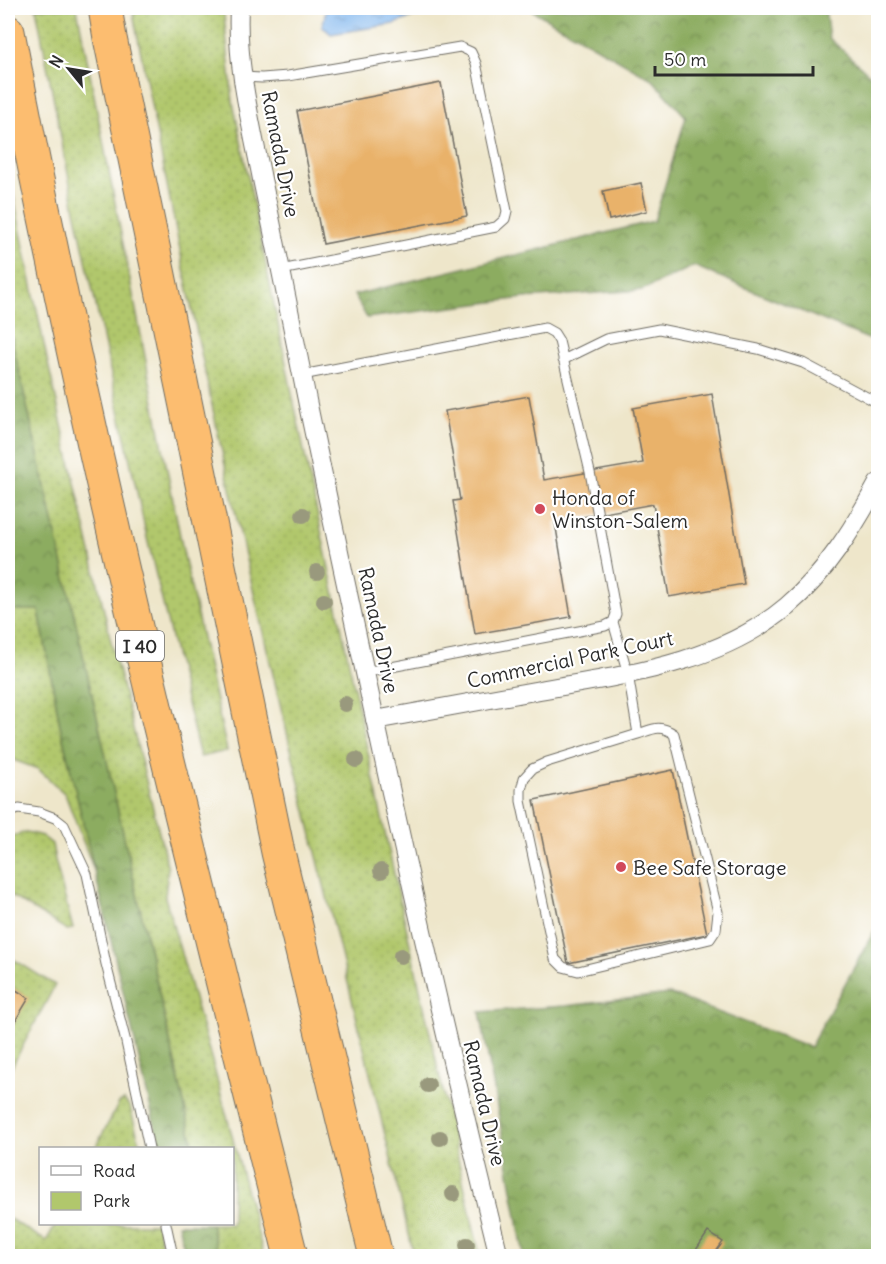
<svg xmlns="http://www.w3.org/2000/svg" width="886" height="1264" viewBox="0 0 886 1264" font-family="Delius,sans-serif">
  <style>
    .green { fill: url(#green-dots); stroke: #6e794c; stroke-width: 1.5 }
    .forest { fill: url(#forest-crowns); stroke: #5c6c46; stroke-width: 1.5 }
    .water { fill: url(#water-ripples); stroke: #55708c; stroke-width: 1.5 }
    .building { fill: #e9b26b }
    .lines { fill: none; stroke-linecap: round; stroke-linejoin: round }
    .service-casing { stroke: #6f6c63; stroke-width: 11 }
    .minor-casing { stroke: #6f6c63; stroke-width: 20 }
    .motorway-casing { stroke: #6f6c63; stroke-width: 35 }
    .service { stroke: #fff; stroke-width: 9 }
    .minor { stroke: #fff; stroke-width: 18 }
    .motorway { stroke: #fcbd6f; stroke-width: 33 }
    .tree { fill: #99997d }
    .poi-dot { fill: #d1495b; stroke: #fff; stroke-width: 2 }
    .labels { text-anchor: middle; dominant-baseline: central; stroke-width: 4.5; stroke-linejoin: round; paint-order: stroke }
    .shield { fill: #fff; stroke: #6b6b6b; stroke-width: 1.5 }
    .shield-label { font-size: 18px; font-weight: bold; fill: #2b2b2b }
    .street-label { font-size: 20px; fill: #2b2b2b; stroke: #fff }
    .poi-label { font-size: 20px; fill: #2b2b2b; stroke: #fff; text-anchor: start }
  </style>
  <defs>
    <pattern id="green-dots" width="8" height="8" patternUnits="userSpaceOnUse" patternTransform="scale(1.5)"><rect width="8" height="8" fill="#b1c76c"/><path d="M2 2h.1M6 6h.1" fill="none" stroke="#98ab5e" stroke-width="1.8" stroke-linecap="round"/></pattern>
    <pattern id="forest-crowns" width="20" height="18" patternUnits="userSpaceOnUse" patternTransform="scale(1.5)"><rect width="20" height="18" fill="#8cac60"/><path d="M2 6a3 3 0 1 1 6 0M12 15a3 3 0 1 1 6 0" fill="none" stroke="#738c4f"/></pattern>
    <pattern id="water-ripples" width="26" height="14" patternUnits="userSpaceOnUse" patternTransform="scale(1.5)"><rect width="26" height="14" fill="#7fb5ed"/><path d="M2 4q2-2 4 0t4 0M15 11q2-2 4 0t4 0" fill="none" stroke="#6893c0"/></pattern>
  </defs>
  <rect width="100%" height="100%" fill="#fff"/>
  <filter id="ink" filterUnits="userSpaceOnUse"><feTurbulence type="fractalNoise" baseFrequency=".0167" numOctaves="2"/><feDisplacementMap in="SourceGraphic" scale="12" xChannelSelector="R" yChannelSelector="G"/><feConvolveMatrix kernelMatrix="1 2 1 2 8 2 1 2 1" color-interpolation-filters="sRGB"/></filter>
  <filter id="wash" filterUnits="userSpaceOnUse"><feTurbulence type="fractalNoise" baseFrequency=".008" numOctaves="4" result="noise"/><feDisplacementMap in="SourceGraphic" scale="24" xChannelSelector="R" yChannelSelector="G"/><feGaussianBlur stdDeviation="1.35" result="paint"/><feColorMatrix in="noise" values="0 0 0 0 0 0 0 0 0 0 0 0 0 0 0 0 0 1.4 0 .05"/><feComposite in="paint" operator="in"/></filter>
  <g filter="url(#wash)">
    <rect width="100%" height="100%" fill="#eee6ca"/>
    <!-- green -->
    <path class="green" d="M36 8H77L183 551 227 751 200 757 147 538 75 210Z
      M132 8H225L224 15 233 102 295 408 385 833 480 1256H414C360 1027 301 798 248 568 205 382 169 195 132 8Z
      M8 169 47 359 110 637 168 868 165 897 214 1068 264 1256H218L211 1224H232V1148H194L8 322Z
      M9 609 39 610 60 725 95 873 65 794 38 769 8 758V630Z
      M27 832 42 836 52 844 55 860 73 929 67 930 8 894V837Z
      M8 956 55 985 8 1074V1033L28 998 8 985Z
      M124 1100 130 1107 141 1148H95L119 1103Z
      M8 1218 46 1241 56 1224H157L164 1256H8Z"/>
    <!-- forest -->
    <path class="forest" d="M528 8H825L829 38 878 82V343L694 266 642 290 524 298 367 318 354 295 654 221 686 117 652 79Z
      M8 322 194 1148H160L60 725 39 610H9L8 630Z
      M878 924V1256H524L480 1012 565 1006 670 994 810 1047Z
      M178 1224H211L218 1256H186Z"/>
    <!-- water -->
    <path class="water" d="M327 8H421L419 15 394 24 331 34 322 26Z"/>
    <g id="blocks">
      <!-- building -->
      <path class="building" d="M441 83 467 216 323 244 297 111Z
        M641 183 647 211 609 220 603 191Z
        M712 394 744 584 669 597 653 504 555 522 571 617 475 634 453 501 460 500 445 411 529 396 544 480 643 463 633 408Z
        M673 770 707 934 568 963 534 800Z
        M8 985 29 998 8 1033Z
        M708 1232 723 1242 713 1256H692Z"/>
    </g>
  </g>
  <g filter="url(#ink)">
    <use href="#blocks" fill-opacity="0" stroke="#6f6c63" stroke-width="1.5"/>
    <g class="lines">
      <!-- service casing -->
      <g class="service-casing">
        <path id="service" d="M243 77 262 78 288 76 460 47 471 52 476 63 507 211 505 219 496 227 281 270
          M563 360 606 339 659 329 758 349 803 363 878 403
          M302 375 545 328 554 333 559 341 590 472 616 614 613 622 605 626 365 672
          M613 622 628 674 638 734C653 729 660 724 674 734L718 912 716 930 710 939 578 971 563 967 555 959 521 801V790L524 778 532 769 547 762 638 734
          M8 812 19 809 39 812 55 818 64 825 87 874 106 964 126 1042 149 1148
          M166 1224 173 1256"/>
      </g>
      <!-- minor casing -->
      <g class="minor-casing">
        <path id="minor" d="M239 8C236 65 251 123 262 179 278 254 293 330 308 405 368 690 429 974 499 1256
          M375 720C430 710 485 700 540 690 625 675 719 664 787 606 826 573 854 527 878 483"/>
      </g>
      <!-- motorway casing -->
      <g class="motorway-casing">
        <path id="motorway" d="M105 8 110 38 278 852 376 1256
          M8 32C86 443 189 850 291 1256"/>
      </g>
      <!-- service -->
      <use href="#service" class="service"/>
      <!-- minor -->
      <use href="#minor" class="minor"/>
      <!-- motorway -->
      <use href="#motorway" class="motorway"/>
    </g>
    <!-- trees -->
    <g class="tree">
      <circle cx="303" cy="515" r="8"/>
      <circle cx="317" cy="572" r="8"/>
      <circle cx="324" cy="601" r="8"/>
      <circle cx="345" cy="704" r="8"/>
      <circle cx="356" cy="760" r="8"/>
      <circle cx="381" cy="871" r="8"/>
      <circle cx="401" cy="956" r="8"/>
      <circle cx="428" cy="1085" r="8"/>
      <circle cx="440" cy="1138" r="8"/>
      <circle cx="453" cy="1194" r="8"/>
      <circle cx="467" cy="1245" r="8"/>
    </g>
  </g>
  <!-- markers -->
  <g class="poi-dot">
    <circle cx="540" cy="509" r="6"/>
    <circle cx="621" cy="867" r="6"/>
  </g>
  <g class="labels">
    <!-- shield labels -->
    <rect class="shield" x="116" y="631" width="48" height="30" rx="4.5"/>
    <g class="shield-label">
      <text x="140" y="646">I 40</text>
    </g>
    <!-- street labels -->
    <g class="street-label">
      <text transform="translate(281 154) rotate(79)">Ramada Drive</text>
      <text transform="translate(379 630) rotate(78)">Ramada Drive</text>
      <text transform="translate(570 659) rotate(-12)">Commercial Park Court</text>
      <text transform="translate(485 1103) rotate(77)">Ramada Drive</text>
    </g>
    <!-- poi labels -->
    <g class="poi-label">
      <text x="552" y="497">Honda of<tspan x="552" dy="23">Winston-Salem</tspan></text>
      <text x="633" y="867">Bee Safe Storage</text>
    </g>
  </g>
  <!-- margin -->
  <rect width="886" height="1264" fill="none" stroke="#fff" stroke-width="30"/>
  <!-- legend -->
  <rect x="39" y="1147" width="195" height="78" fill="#ffffff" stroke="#aaaaaa" stroke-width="1.5"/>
  <rect x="51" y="1166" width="30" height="9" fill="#ffffff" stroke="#aaaaaa" stroke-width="1.5"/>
  <text x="93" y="1177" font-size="18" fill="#2b2b2b">Road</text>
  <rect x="51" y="1192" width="30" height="18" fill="#b1c76c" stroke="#aaaaaa" stroke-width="1.5"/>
  <text x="93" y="1207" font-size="18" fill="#2b2b2b">Park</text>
  <!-- north arrow -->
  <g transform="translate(69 69) rotate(300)" stroke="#ffffff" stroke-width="4.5" paint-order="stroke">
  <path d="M0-4.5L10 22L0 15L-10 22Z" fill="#2b2b2b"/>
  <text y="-9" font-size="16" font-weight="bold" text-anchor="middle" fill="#2b2b2b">N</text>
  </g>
  <!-- scale -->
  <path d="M655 66v9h158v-9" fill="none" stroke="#2b2b2b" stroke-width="3"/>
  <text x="664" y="66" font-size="18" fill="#2b2b2b" stroke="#ffffff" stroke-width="4.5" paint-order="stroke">50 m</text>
</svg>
